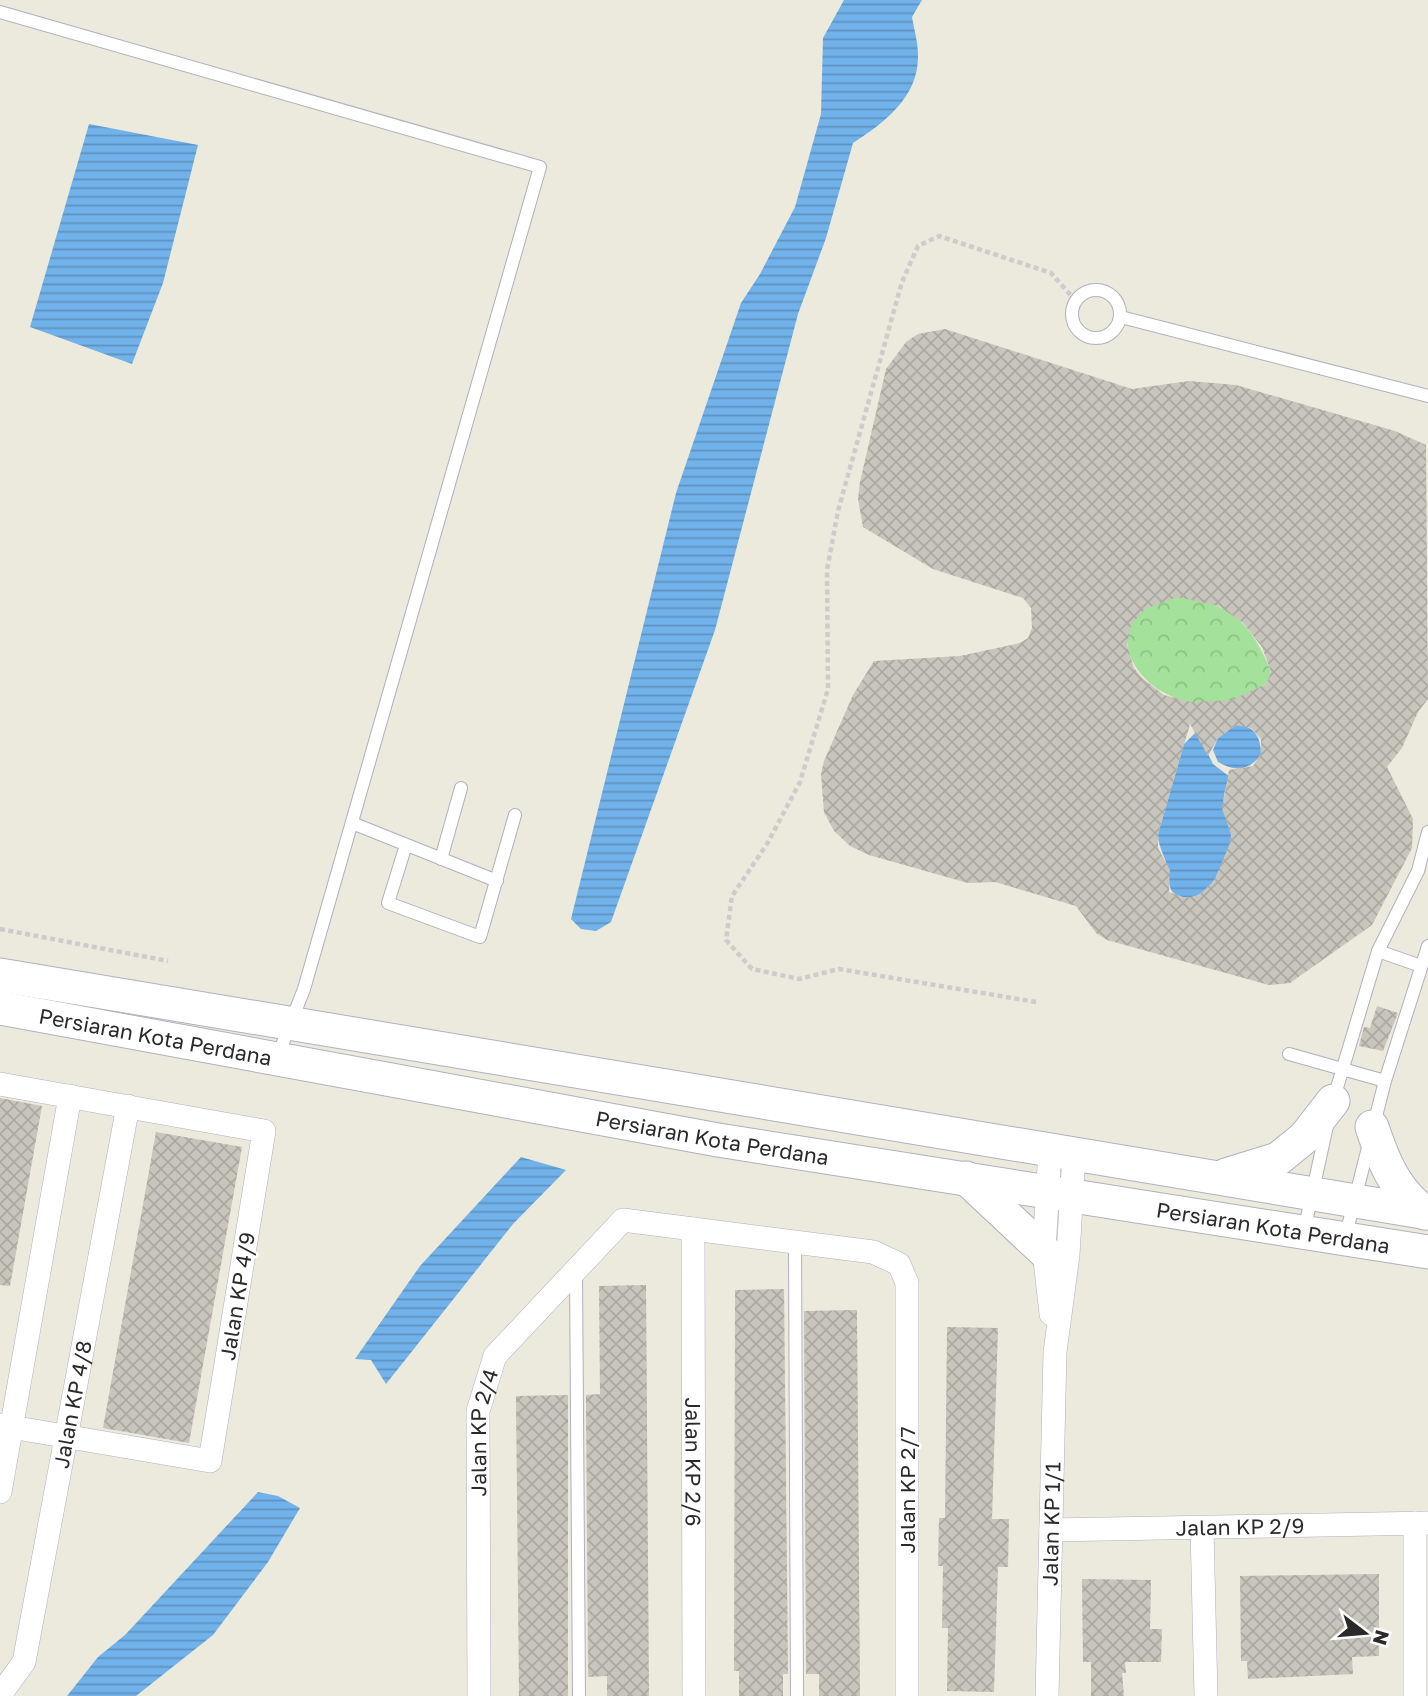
<svg xmlns="http://www.w3.org/2000/svg" width="1428" height="1696" viewBox="0 0 1428 1696" font-family="'Golos Text',sans-serif">
  <style>
    .park { fill: url(#park-crowns) }
    .water { fill: url(#water-rules) }
    .building { fill: url(#building-cross-hatch); fill-rule: evenodd }
    .lines { fill: none; stroke-linecap: round; stroke-linejoin: round }
    .lane-casing { stroke: #b0b0be; stroke-width: 14 }
    .street-casing { stroke: #b0b0be; stroke-width: 24 }
    .secondary-casing { stroke: #b0b0be; stroke-width: 35 }
    .path { stroke: #ccc; stroke-width: 4.5; stroke-dasharray: 5 3.5; stroke-linecap: butt }
    .lane { stroke: #fff; stroke-width: 12 }
    .street { stroke: #fff; stroke-width: 23 }
    .secondary { stroke: #fff; stroke-width: 33 }
    .labels { text-anchor: middle; dominant-baseline: central; stroke-width: 5; stroke-linejoin: round; paint-order: stroke }
    .street-label { font-size: 21px; fill: #2a2a2a; stroke: #fff }
  </style>
  <defs>
    <pattern id="park-crowns" width="20" height="18" patternUnits="userSpaceOnUse" patternTransform="scale(1.75)"><rect width="20" height="18" fill="#a4e19b"/><path d="M2 6a3 3 0 1 1 6 0M12 15a3 3 0 1 1 6 0" fill="none" stroke="#8dc186"/></pattern>
    <pattern id="water-rules" width="6" height="5" patternUnits="userSpaceOnUse" patternTransform="scale(1.75)"><rect width="6" height="5" fill="#72b2eb"/><path d="M0 2.5h6" fill="none" stroke="#5e91bf"/></pattern>
    <pattern id="building-cross-hatch" width="8" height="8" patternUnits="userSpaceOnUse" patternTransform="scale(1.75)"><rect width="8" height="8" fill="#c7c5bc"/><path d="M0 0l8 8M0 8l8-8" fill="none" stroke="#aba9a2"/></pattern>
  </defs>
  <rect width="100%" height="100%" fill="#ece9dd"/>
  <!-- park -->
  <path class="park" d="M1177 597C1229 600 1253 625 1271 672L1266 684C1255 689 1243 697 1232 700 1145 725 1077 614 1177 597Z"/>
  <!-- water -->
  <path class="water" d="M844 0H922L912 17C914 29 918 42 918 55 919 97 884 123 853 143L826 238 798 314 715 630 611 922 596 931 581 929 571 919 676 493 741 303 760 274 795 207 821 114 823 38Z
    M89 124 198 145 163 283 132 364 30 327Z
    M1236 725C1254 725 1261 737 1261 754 1250 771 1235 772 1218 762L1213 750 1218 738Z
    M1197 731 1213 764 1230 777C1213 813 1236 819 1230 844 1225 865 1207 906 1179 896 1171 893 1169 887 1169 879 1170 862 1158 851 1158 834L1184 744Z
    M521 1157 566 1170 513 1224 386 1384 371 1360 355 1359 420 1266Z
    M258 1492 278 1496 300 1508 268 1562 213 1635 136 1696H67L98 1657 125 1635Z"/>
  <!-- building -->
  <path class="building" d="M945 329 1132 389 1189 381 1236 385 1395 431 1426 445 1428 699 1418 712 1402 748 1387 767 1413 819 1412 848 1372 925 1290 983 1269 985 1107 940 1096 933 1076 906 995 882 968 883 869 855 850 846 834 831 824 812 821 774 824 761 853 695 874 661 960 656 1020 643 1028 638 1032 628 1031 608 1023 598 933 569 863 527 858 499 860 482 886 369 906 342 918 334ZM1177 597 1219 606 1243 623 1262 647 1271 672 1266 684 1232 700 1191 702 1164 695 1142 678 1134 668 1127 645 1131 625 1145 609ZM1190 724 1208 756 1218 738 1236 725 1251 728 1261 739V754L1253 766 1229 770 1222 809 1231 834 1230 843 1214 881 1199 895 1186 898 1169 892 1170 870 1158 848V834Z
    M1377 1006 1398 1013 1383 1051 1359 1046 1364 1027 1370 1028Z
    M0 1098 42 1106 10 1286 0 1285Z
    M156 1132 242 1147 189 1443 103 1428Z
    M646 1285 649 1696H607V1676L588 1677 586 1395 600 1394 599 1286Z
    M784 1289 788 1674H783V1696H739V1671H734L735 1290Z
    M857 1310 860 1696H819V1674H806L804 1311Z
    M947 1327 998 1328 992 1519H1009L1008 1567H998L994 1692 947 1691 948 1628H942L943 1566H938L939 1518H945Z
    M568 1395V1696H519L516 1396Z
    M1379 1574V1656L1352 1657 1353 1674 1248 1679 1247 1661H1241L1240 1576Z
    M1082 1579 1151 1580 1150 1629H1162L1161 1662H1125L1126 1673H1122L1124 1696H1091V1662H1083Z"/>
  <g class="lines">
    <!-- lane casing -->
    <g class="lane-casing">
      <path id="lane" d="M0 12 540 167 304 989 277 1058
        M1072 314a24 24 0 1 1 48 0a24 24 0 1 1-48 0Z
        M1121 317 1428 396
        M352 823 497 881
        M406 845 388 903 480 937 515 815
        M441 859 461 788
        M1378 951 1421 966
        M1289 1054 1385 1081
        M1333 1101 1378 951 1418 871 1428 832
        M1304 1231 1327 1126
        M1345 1238 1385 1081 1428 946
        M795 1243 797 1696
        M576 1271 579 1696"/>
    </g>
    <!-- street casing -->
    <g class="street-casing">
      <g id="street">
        <path d="M0 1084 264 1131 210 1461 0 1425"/>
        <path d="M1050 1150 1044 1251 1051 1314"/>
        <path id="s1" d="M693 1229 694 1696"/>
        <path d="M0 1492 70 1096"/>
        <path d="M1415 1523V1696"/>
        <path d="M1202 1528 1206 1696"/>
        <path id="s2" d="M1051 1530 1428 1523"/>
        <path id="s3" d="M0 1695 24 1662 128 1106"/>
        <path id="s4" d="M479 1696 478 1411 495 1356 623 1220 873 1252 899 1264 907 1283V1696"/>
        <path id="s5" d="M1047 1696 1055 1352 1068 1255 1074 1154"/>
      </g>
    </g>
    <!-- secondary casing -->
    <g class="secondary-casing">
      <g id="secondary">
        <path d="M0 975 1428 1213"/>
        <path id="s6" d="M0 1008 718 1140 1428 1252"/>
        <path d="M1372 1127C1384 1163 1395 1190 1425 1213"/>
        <path d="M1226 1175 1278 1159 1305 1137 1333 1101"/>
        <path d="M966 1178 1044 1251"/>
      </g>
    </g>
    <!-- path -->
    <path class="path" d="M0 929 168 961
      M1036 1002 839 969 799 979 752 969 726 940 732 896 767 844 800 782 828 689 827 570 838 511 902 282 918 246 939 236 1051 273 1076 301"/>
    <!-- lane -->
    <use href="#lane" class="lane"/>
    <!-- street -->
    <use href="#street" class="street"/>
    <!-- secondary -->
    <use href="#secondary" class="secondary"/>
  </g>
  <g class="labels">
    <!-- street labels -->
    <g class="street-label">
      <text stroke="none"><textPath href="#s6" startOffset="158">Persiaran Kota Perdana</textPath></text>
      <text stroke="none"><textPath href="#s6" startOffset="724">Persiaran Kota Perdana</textPath></text>
      <text stroke="none"><textPath href="#s6" startOffset="1292">Persiaran Kota Perdana</textPath></text>
      <text transform="translate(237 1296) rotate(-81)">Jalan KP 4/9</text>
      <text stroke="none"><textPath href="#s3" startOffset="303">Jalan KP 4/8</textPath></text>
      <text stroke="none"><textPath href="#s4" startOffset="264">Jalan KP 2/4</textPath></text>
      <text stroke="none"><textPath href="#s1" startOffset="233">Jalan KP 2/6</textPath></text>
      <text transform="translate(907 1490) rotate(-90)">Jalan KP 2/7</text>
      <text stroke="none"><textPath href="#s5" startOffset="172">Jalan KP 1/1</textPath></text>
      <text stroke="none"><textPath href="#s2" startOffset="189">Jalan KP 2/9</textPath></text>
    </g>
  </g>
  <!-- north arrow -->
  <g transform="translate(1365 1633) rotate(106)" stroke="#ffffff" stroke-width="5" paint-order="stroke">
  <path d="M0-5L12 26L0 18L-12 26Z" fill="#2a2a2a"/>
  <text y="-10" font-size="19" font-weight="bold" text-anchor="middle" fill="#2a2a2a">N</text>
  </g>
</svg>
